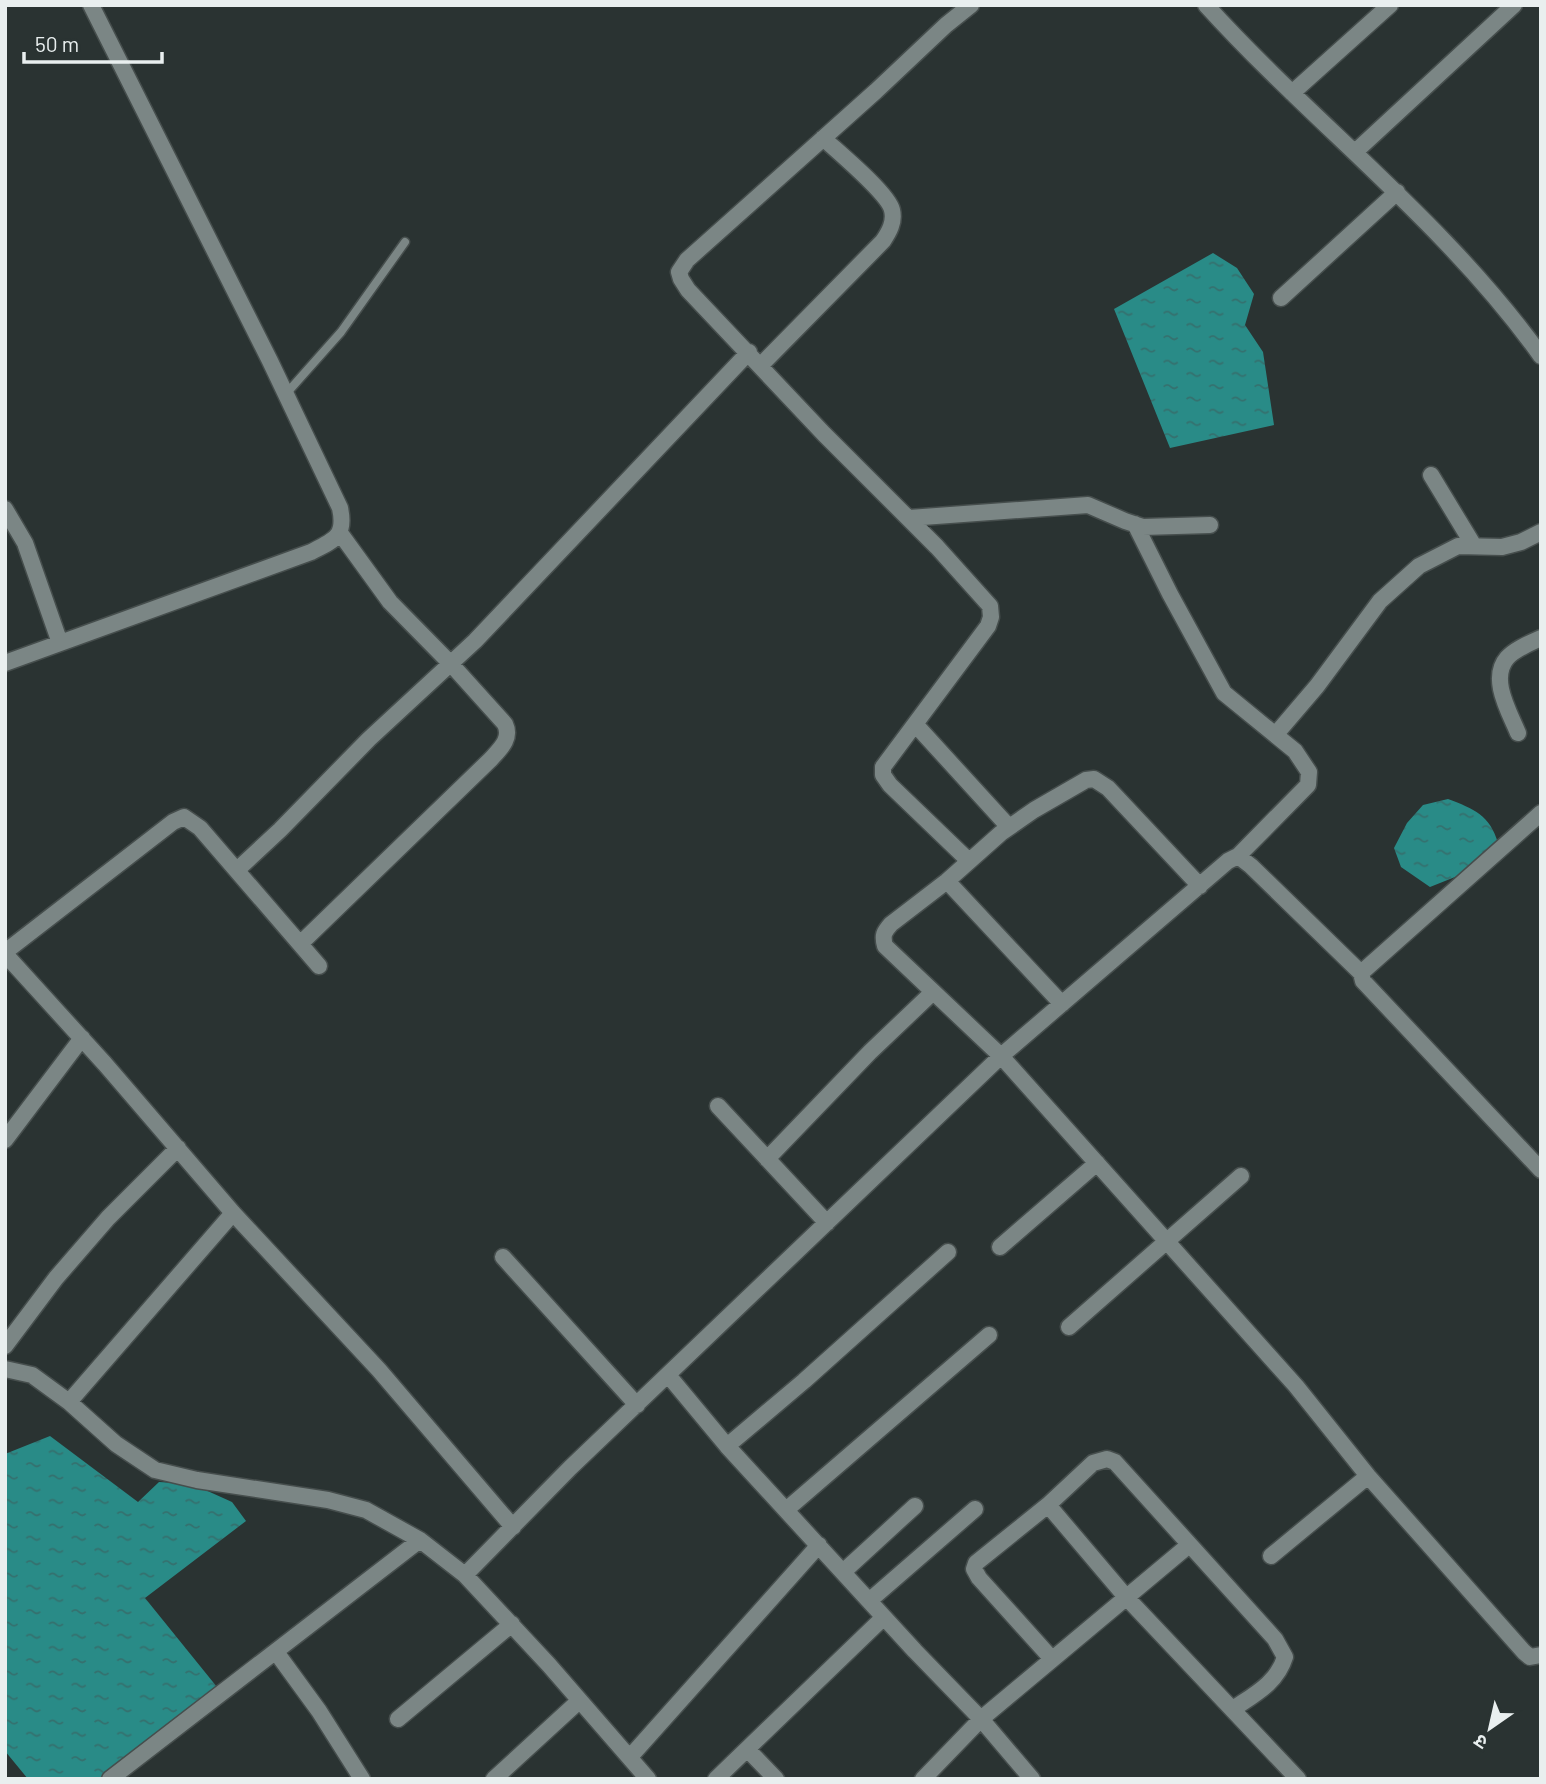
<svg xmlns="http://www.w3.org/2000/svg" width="1546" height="1784" viewBox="0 0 1546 1784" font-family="Barlow,'Noto Sans Devanagari',sans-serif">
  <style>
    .water { fill: url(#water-ripples) }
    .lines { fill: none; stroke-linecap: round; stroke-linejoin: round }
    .service-casing { stroke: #464e4d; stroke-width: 11 }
    .minor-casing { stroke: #464e4d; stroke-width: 19 }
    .service { stroke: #7b8685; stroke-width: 8 }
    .minor { stroke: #7b8685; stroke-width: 16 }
  </style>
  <defs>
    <pattern id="water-ripples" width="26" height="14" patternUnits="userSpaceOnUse" patternTransform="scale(1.75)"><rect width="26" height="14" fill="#298b87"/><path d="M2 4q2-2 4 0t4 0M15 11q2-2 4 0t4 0" fill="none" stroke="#35706e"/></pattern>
  </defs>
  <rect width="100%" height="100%" fill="#2a3332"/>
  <!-- water -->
  <path class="water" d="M1213 253 1237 268 1254 294 1245 325 1263 352 1274 425 1170 448 1114 309Z
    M1448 799C1474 809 1490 815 1498 843L1470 871 1430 887 1401 867 1394 848 1407 823 1423 805Z
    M50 1436 138 1502 159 1482 192 1484 232 1502 246 1521 145 1598 217 1687 102 1779H28L5 1751V1454Z"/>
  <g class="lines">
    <!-- service casing -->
    <g class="service-casing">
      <path id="service" d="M285 395 341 332 405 242"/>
    </g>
    <!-- minor casing -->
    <g class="minor-casing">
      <path id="minor" d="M1206 5C1315 125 1446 223 1541 356
        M1292 93 1390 5
        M1355 152 1514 5
        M1281 298 1397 192
        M761 365 883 241C889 232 895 222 892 210 888 193 838 152 823 138
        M1431 475 1474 546
        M5 509 25 543 60 643
        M909 518 1088 505 1125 521 1143 527 1210 525
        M1135 524 1170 594 1224 693 1295 751 1309 772 1308 785 1238 856
        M5 663 311 552C335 540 346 536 340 508L270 361 91 5
        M915 724 1009 827
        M1518 733C1510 713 1489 679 1507 658 1515 649 1530 643 1541 638
        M1276 734 1317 686 1380 601 1419 566 1458 546 1502 547 1521 542 1541 532
        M1541 813 1361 973 1363 981 1541 1170
        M968 860 890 785 883 775V767L988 626 991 617 990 606 937 547 824 434 688 290 681 279 679 272 687 260 876 91 946 25 971 5
        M237 870 280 830 369 739 475 641 749 352
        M947 881 1062 1004
        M1200 886 1108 788 1094 779 1086 780 1034 810 1001 833 947 881 891 924C884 932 882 935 885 946L1001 1056 1296 1386 1368 1476 1524 1652 1530 1657 1541 1655
        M300 944 490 760C500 749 512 739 505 724L451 664 390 602 340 533
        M5 952 173 822 184 817 200 828 319 966
        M5 954 105 1064 233 1213 379 1370 513 1527
        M718 1106 827 1223
        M5 1140 82 1038
        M767 1159 870 1052 933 992
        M1000 1247 1097 1163
        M503 1257 637 1405
        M1069 1327 1241 1176
        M5 1346 56 1278 108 1218 178 1148
        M5 1369 32 1375 69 1402 116 1444 155 1470 197 1480 328 1500 366 1510 420 1540 465 1575 549 1665 648 1779
        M668 1375 727 1446 915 1651 981 1719 1032 1779
        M69 1402 233 1213
        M727 1446 804 1381 948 1252
        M1048 1505 1126 1597 1298 1779
        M786 1510 989 1335
        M1271 1556 1368 1476
        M843 1572 915 1506
        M465 1575 570 1468 1001 1056 1228 861 1238 856 1251 866 1361 973
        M869 1601 975 1509
        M276 1652 319 1711 362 1779
        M1052 1659 979 1578 974 1569 976 1563 1048 1505 1093 1463 1107 1459 1115 1462 1275 1639 1285 1657C1277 1683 1255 1694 1233 1709
        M398 1719 512 1624
        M747 1749 776 1779
        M630 1757 819 1545
        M110 1779 420 1540
        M494 1779 579 1701
        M716 1779 884 1617
        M923 1779 981 1719 1189 1545"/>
    </g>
    <!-- service -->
    <use href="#service" class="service"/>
    <!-- minor -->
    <use href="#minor" class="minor"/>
  </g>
  <!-- border -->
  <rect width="1546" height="1784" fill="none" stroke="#e9efef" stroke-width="14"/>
  <!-- north arrow -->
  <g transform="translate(1490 1728) rotate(214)" stroke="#2a3332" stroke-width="5" paint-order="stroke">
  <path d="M0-5L12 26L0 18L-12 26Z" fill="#e9efef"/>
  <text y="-10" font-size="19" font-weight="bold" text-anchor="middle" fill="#e9efef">उ</text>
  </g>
  <!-- scale -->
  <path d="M24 52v10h138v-10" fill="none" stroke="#e9efef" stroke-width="3.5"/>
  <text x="35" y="52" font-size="21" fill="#e9efef" stroke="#2a3332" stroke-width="5" paint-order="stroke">50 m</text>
</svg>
